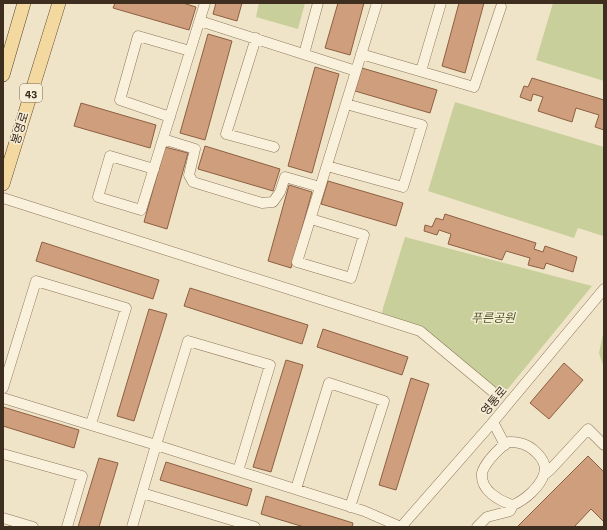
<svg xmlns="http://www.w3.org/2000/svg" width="607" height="530" viewBox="0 0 607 530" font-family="'Zilla Slab','Noto Sans KR',serif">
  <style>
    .green { fill: #c9cf9b }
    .building { fill: #cf9f7d; stroke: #8d5f41 }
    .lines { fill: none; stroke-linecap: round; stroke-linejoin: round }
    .minor-casing { stroke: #8d765c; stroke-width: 11 }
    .major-casing { stroke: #5b4430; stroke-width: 14 }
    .minor { stroke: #faf1dc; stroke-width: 10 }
    .major { stroke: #f3d9a0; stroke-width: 13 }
    .labels { text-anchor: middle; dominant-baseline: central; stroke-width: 3; stroke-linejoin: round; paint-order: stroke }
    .shield { fill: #f7eed8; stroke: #756857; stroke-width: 1 }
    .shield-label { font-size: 11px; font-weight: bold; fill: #3d2e20 }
    .street-label { font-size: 12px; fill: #3d2e20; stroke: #f7eed8 }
    .park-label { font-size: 12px; font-style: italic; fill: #4d5a26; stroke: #f7eed8 }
  </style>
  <rect width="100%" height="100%" fill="#f0e4c8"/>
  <!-- green -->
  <path class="green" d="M259 3H305L298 29 256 17Z
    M553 3H604V81L536 60Z
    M455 102 604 147V232L603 236 578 228 574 238 428 191Z
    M405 237 592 286 502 396 420 331 381 318 383 308Z
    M604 329V368L599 353Z"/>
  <!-- building -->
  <path class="building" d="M115 3H183L196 7 189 30 113 8Z
    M216 3H242L237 21 213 14Z
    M338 3H364L350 55 325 48Z
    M459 3H484L465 73 442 66Z
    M208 34 232 41 205 140 180 133Z
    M315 67 339 74 312 173 288 166Z
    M362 68 437 90 430 113 355 91Z
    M532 78 604 100V130L595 127 599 115 576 108 572 122 538 111 543 97 533 94 531 101 520 97 524 86 528 87Z
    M81 103 156 125 150 148 74 126Z
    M205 146 280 169 273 191 198 169Z
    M165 147 188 153 167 229 144 222Z
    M328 181 403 203 396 226 321 204Z
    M289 185 312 192 291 268 268 261Z
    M445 214 536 243 534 249 543 252 545 246 577 257 573 272 546 263 544 269 528 265 530 258 506 251 502 260 448 244 451 234 439 230 437 235 424 231 425 225 432 227 436 218 443 220Z
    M42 242 159 280 153 299 36 261Z
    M190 288 308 325 302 344 184 306Z
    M149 309 167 314 134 421 117 416Z
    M323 329 408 357 402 375 317 347Z
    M286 360 303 365 271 472 253 467Z
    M564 363 583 380 549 419 530 403Z
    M411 378 429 384 396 490 379 485Z
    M3 407 79 430 74 448 3 426Z
    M588 456 604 472V522L591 509 574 527H517Z
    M99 458 118 463 99 527H78Z
    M166 462 252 489 247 506 160 480Z
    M266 496 353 523 352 527H304L261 514Z"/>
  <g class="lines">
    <!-- minor casing -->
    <g class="minor-casing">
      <path id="minor" d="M200 21 356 71
        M256 38 226 134 274 147
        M304 54 318 3
        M361 54 474 87 501 7
        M421 71 441 3
        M170 117 120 100 138 36 190 51
        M163 139 195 149 189 175 193 182 262 203 273 202 280 192 285 177 320 187
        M327 166 403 187 422 125 346 104
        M154 169 110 156 98 197 141 210 205 3
        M3 198 420 331 492 391
        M311 219 364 235 351 278 297 262 377 3
        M3 388 36 281 126 308 91 424
        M3 398 156 445 188 341 270 365 238 471
        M493 422 505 445
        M509 442C512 442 516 442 519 443 531 445 549 460 544 474 540 487 525 500 513 505 499 501 480 490 482 473 483 468 487 463 490 459 496 452 501 446 509 442Z
        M3 454 82 476 67 527
        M545 474 550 470 588 429 604 445
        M296 489 329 383 384 401 350 507
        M142 493 255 527
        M3 518 33 527
        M132 527 156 445 364 511 401 527 493 422 604 289
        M477 527 487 517 510 511 513 505"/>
    </g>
    <!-- major casing -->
    <g class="major-casing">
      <path id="major" d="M3 75 24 3
        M3 184 59 3"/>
    </g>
    <!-- minor -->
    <use href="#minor" class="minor"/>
    <!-- major -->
    <use href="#major" class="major"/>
  </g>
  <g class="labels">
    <!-- shield labels -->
    <rect class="shield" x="20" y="84" width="22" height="18" rx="3"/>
    <g class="shield-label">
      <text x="31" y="93">43</text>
    </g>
    <!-- street labels -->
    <g class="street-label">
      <text transform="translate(20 128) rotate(-73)">봉영로</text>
      <text transform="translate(494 401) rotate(-50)">영통로</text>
    </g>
    <!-- park labels -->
    <g class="park-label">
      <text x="493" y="318">푸른공원</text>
    </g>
  </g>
  <!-- border -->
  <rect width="607" height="530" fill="none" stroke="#3d2e20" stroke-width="8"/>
</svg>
